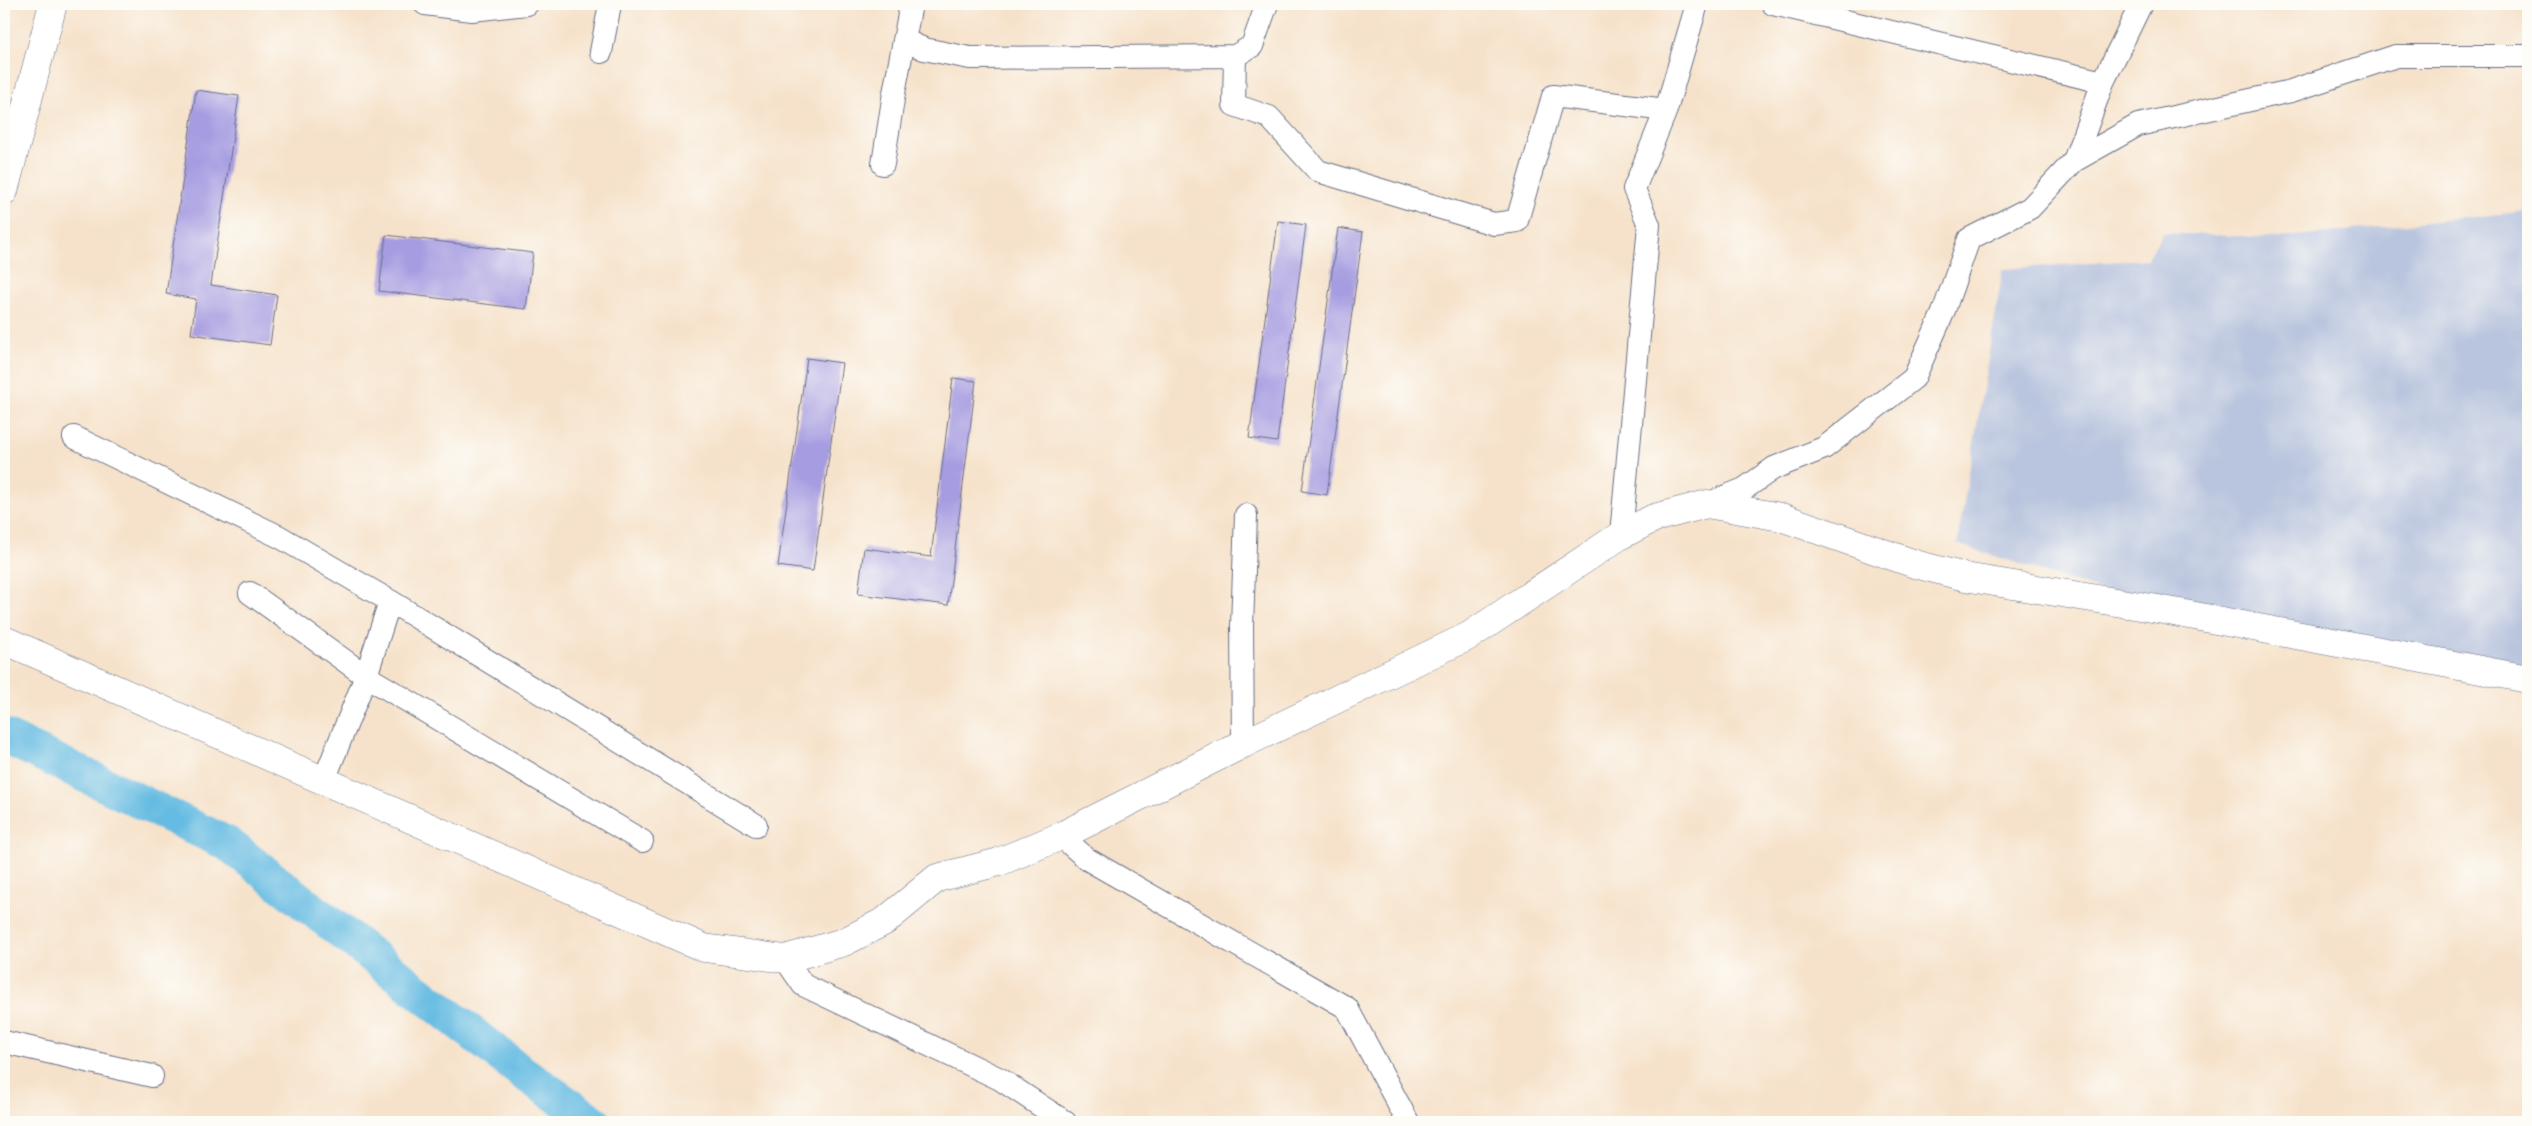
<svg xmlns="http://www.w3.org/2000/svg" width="2532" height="1126" viewBox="0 0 2532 1126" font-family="'IM FELL French Canon',serif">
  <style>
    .industrial { fill: #b9c5de }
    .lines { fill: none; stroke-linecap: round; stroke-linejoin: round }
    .river { stroke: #65bbe2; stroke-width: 35 }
    .building { fill: #a69ce1 }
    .minor-casing { stroke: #686e84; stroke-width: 24 }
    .major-casing { stroke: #686e84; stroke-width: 29 }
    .minor { stroke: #fff; stroke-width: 22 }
    .major { stroke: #fff; stroke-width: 28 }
  </style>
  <rect width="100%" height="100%" fill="#fdfcf7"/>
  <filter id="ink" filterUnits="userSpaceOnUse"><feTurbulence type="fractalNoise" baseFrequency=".02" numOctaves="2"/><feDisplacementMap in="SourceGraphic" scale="10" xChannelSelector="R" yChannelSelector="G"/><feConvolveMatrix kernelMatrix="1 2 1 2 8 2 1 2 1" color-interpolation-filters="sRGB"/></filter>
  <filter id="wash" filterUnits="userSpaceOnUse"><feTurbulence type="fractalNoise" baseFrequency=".0096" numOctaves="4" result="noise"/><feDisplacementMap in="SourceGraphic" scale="20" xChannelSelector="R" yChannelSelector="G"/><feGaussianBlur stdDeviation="1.12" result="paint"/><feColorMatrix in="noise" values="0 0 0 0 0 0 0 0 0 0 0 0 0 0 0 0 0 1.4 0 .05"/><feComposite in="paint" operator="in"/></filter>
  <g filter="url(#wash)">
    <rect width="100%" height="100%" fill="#f6e2ca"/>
    <!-- industrial -->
    <path class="industrial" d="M2528 211V673L2097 589 1957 544 2003 269 2148 259 2163 233 2279 238Z"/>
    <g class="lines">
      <!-- river -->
      <path class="river" d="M4 736 228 844 522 1072 594 1122"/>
    </g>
    <g id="blocks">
      <!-- building -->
      <path class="building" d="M196 90 239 96 211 285 277 295 270 345 191 334 196 299 166 294Z
        M1278 221 1306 225 1277 442 1249 438Z
        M1338 228 1363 232 1327 495 1302 491Z
        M386 235 533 253 526 309 379 291Z
        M807 358 842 363 813 571 778 566Z
        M953 378 976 381 948 605 858 594 864 548 931 557Z"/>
    </g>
  </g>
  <g filter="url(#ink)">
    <use href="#blocks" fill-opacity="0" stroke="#686e84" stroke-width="1"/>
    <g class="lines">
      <!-- minor casing -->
      <g class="minor-casing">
        <path id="minor" d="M425 4 472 10 527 4
          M1773 4 2103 82
          M904 40 924 49 970 58 1235 56 1252 46 1267 4
          M601 52 610 4
          M1235 56 1234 105 1269 117 1318 171 1494 224 1517 221 1553 96 1666 110
          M2074 161 2138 125 2291 91 2396 56H2528
          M883 164 894 93 911 4
          M74 437 280 537 390 601 756 825
          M1707 504 1744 489 1774 468 1824 448 1914 378 1943 313 1969 239 2030 208 2074 161 2103 82 2141 4
          M1621 535 1649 225 1634 189 1666 110 1697 4
          M250 593 366 676 642 841
          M1243 744 1242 626 1246 515
          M324 780 366 676 390 601
          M1061 836 1087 859 1347 1008 1408 1122
          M785 959 803 985 1000 1079 1065 1122
          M4 1042 152 1076"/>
      </g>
      <!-- major casing -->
      <g class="major-casing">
        <path id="major" d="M4 191 53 4
          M4 640 704 948 785 959 844 942 885 921 937 878 999 862 1061 836 1243 744 1469 636 1621 535 1654 518 1707 504 1781 517 1915 564 1965 577 2158 609 2528 679"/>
      </g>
      <!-- minor -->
      <use href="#minor" class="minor"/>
      <!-- major -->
      <use href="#major" class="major"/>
    </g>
  </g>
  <!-- margin -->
  <rect width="2532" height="1126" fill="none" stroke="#fdfcf7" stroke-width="20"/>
</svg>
